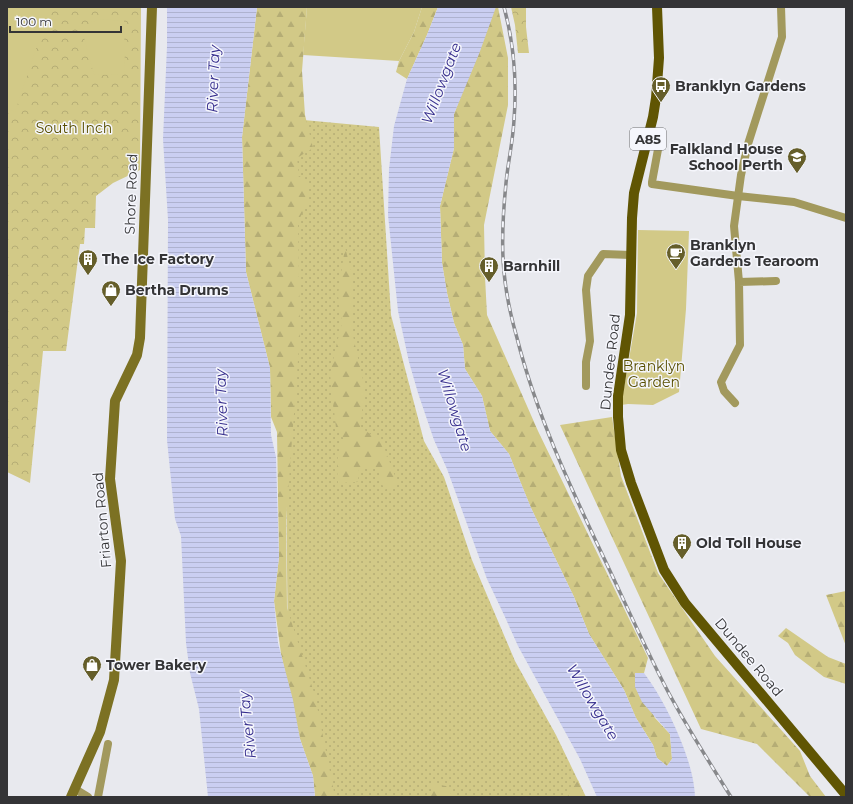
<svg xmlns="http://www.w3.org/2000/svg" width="853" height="804" viewBox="0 0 853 804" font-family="Montserrat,sans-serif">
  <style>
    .grass { fill: url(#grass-dots) }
    .forest { fill: url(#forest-firs) }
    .park { fill: url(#park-crowns) }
    .garden { fill: #d2c987 }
    .water { fill: url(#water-rules) }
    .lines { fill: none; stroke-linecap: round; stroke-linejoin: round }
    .street { stroke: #a2995d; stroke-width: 8 }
    .secondary { stroke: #7c7123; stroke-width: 10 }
    .primary { stroke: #605503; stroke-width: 10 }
    .rail-casing { stroke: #87888b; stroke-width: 3.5 }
    .rail { stroke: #f5f6fc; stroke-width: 2; stroke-dasharray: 6; stroke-linecap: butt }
    .labels { text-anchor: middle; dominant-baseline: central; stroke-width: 3; stroke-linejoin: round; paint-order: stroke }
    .shield { fill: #f5f6fc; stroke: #6e6e71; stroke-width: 1 }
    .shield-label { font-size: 13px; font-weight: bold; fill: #343436 }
    .poi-label { font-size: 14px; font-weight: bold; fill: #343436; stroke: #f5f6fc; text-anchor: start }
    .park-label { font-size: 14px; fill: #594f00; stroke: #f5f6fc }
    .street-label { font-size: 14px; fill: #343436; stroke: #f5f6fc }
    .water-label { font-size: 15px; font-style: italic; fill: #372f8e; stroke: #f5f6fc }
  </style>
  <defs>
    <pattern id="grass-dots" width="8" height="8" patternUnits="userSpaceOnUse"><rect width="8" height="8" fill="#d2c987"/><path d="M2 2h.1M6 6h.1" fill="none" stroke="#b5ad75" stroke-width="1.8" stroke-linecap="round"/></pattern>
    <pattern id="forest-firs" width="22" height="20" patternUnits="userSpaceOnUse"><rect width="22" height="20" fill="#d2c987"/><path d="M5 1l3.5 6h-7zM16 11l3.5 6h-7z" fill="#b5ad75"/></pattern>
    <pattern id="park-crowns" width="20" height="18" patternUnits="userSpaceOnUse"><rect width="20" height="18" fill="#d2c987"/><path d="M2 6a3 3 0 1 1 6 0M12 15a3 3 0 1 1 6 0" fill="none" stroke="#b5ad75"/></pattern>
    <pattern id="water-rules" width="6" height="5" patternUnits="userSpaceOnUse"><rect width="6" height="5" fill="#cacef1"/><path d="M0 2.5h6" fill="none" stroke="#aeb2cf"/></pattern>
  </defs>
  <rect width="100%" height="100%" fill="#e8e9ee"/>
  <!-- grass -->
  <path class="grass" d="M282 118 379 127 391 315 424 441 444 477 472 560 515 661 556 735 586 797H326L288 656Z"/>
  <!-- forest -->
  <path class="forest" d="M257 7H307L302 71 305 115 313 148 297 158 299 176 309 182 307 205 298 221 300 333 286 520 287 608 315 696 335 797H315L313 776 300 739 281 654 274 601 279 557 277 432 271 417 270 368 246 272 242 137Z
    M422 7H438L427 35 407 79 396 72 399 61 414 32Z
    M495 7H498L508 58V105L484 225 485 277 487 315 538 431 648 658 644 673 635 674 655 718 670 734 672 759 667 766 657 758 653 745 636 718 624 690 589 634 574 597 531 508 509 454 490 431 482 396 465 369 463 345 454 323 447 293 442 263 440 206 454 148V114Z
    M345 247 353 278 351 327 365 389 360 427 382 442 398 484 384 490 377 467 359 469 358 482 338 483C337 468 336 452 344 439L336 428 330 374 337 343 342 323 338 295Z
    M612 417 621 476 658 573 715 656 800 751 810 776 826 797H810L757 744 701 729 560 425Z
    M846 591V646L826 595Z
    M786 628 828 657 846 664V684L824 677 795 655 788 643 778 636Z
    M578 780 585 797H567Z
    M433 784 446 786 453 797H430Z"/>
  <!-- park -->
  <path class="park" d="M7 7H141L140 170 113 183 96 196 95 228H85L84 244H80L66 351H43L30 483 7 472Z
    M511 7H526V27L529 53H518L515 25Z"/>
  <!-- garden -->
  <path class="garden" d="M7 7H50L15 112 7 109Z
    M307 7H422L414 32 399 61 303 55Z
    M101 19 124 21 125 74 94 75 82 30 91 22Z
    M638 230 689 231 686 309 679 392 653 405 628 404 621 405 637 313Z"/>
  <!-- water -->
  <path class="water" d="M167 7H257L242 137 246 272 270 368 271 435 276 457 279 557 274 601 278 643 293 700 300 739 313 776 315 797H208L199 709 190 673 186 643 181 536 175 519 167 440 168 220 163 139 167 46Z
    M438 7H496L479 54 454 114V148L440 206 442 263 447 293 454 323 463 345 465 369 482 396 490 431 509 454 531 508 574 597 589 634 624 690 636 718 653 745 657 758 667 766 672 759 670 734 642 702 635 687V673H644C666 702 694 760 695 797H597L580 759 518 646 505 617 487 579 447 469 434 440 418 393 409 362 398 311 388 215 389 169 394 126 407 79 427 35Z"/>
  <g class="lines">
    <!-- street -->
    <path class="street" d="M650 131 657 138 659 144 652 182V184L738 196 794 202 846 218
      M739 282 776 281
      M586 386V362L590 341 586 290 588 276 603 254 631 255
      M735 403 724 391 721 382 740 345 739 282 734 226 741 175 748 144 782 37 781 7
      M75 789 88 797
      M98 797 108 744"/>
    <!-- secondary -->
    <path class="secondary" d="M71 797 100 732 114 680 121 561 110 479 115 401 137 355 140 338 152 7"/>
    <!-- primary -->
    <path class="primary" d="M657 7 659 58 656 98 653 117 634 193 632 218 630 315 618 396V417L621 450 631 483 664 570 685 603 846 795"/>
    <!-- rail casing -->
    <g class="rail-casing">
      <path id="rail" d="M504 7C514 44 517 82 514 120 513 141 508 162 506 183 503 213 501 242 504 272 506 294 511 317 517 338 536 413 569 484 602 554 623 598 642 641 664 684 684 723 708 760 731 797"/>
    </g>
    <!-- rail -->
    <use href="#rail" class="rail"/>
  </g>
  <!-- icons -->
  <defs>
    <g id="bus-pin" transform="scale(1)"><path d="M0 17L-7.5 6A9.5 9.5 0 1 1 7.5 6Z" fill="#655e2a" stroke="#f5f6fc"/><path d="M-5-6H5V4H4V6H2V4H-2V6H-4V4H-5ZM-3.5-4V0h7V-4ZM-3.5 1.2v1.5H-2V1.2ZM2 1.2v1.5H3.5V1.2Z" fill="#fff"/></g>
    <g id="school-pin" transform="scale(1)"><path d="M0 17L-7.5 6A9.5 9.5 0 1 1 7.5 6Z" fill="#655e2a" stroke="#f5f6fc"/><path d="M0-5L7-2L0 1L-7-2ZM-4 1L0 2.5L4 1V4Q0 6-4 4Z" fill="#fff"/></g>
    <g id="cafe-pin" transform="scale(1)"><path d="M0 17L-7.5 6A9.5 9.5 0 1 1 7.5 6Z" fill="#655e2a" stroke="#f5f6fc"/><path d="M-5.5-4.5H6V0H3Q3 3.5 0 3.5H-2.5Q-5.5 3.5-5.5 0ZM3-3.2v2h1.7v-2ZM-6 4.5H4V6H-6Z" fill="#fff"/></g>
    <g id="building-pin" transform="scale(1)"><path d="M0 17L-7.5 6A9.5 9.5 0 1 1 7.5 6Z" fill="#655e2a" stroke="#f5f6fc"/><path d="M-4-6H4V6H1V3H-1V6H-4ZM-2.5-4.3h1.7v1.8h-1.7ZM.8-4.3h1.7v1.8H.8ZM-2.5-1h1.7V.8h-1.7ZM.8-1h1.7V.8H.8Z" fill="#fff"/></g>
    <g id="shop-pin" transform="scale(1)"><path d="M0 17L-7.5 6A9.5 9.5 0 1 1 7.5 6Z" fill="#655e2a" stroke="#f5f6fc"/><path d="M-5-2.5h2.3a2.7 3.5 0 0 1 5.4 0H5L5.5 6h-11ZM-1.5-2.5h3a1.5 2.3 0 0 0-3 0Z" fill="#fff"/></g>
  </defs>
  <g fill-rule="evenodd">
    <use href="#bus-pin" x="661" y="86"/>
    <use href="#school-pin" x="797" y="157"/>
    <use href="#cafe-pin" x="676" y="253"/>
    <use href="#building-pin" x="88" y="259"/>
    <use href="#building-pin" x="489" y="266"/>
    <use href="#shop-pin" x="111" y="290"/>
    <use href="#building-pin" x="682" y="543"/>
    <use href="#shop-pin" x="92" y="665"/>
  </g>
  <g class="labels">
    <!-- shield labels -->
    <rect class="shield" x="630" y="128" width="36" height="22" rx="3"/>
    <g class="shield-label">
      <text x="648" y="139">A85</text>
    </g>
    <!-- poi labels -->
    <g class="poi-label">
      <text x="675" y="86">Branklyn Gardens</text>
      <text x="783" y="149" text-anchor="end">Falkland House<tspan x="783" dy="16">School Perth</tspan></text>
      <text x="690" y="245">Branklyn<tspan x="690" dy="16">Gardens Tearoom</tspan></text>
      <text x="102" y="259">The Ice Factory</text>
      <text x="503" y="266">Barnhill</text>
      <text x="125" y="290">Bertha Drums</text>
      <text x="696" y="543">Old Toll House</text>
      <text x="106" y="665">Tower Bakery</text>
    </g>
    <!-- park labels -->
    <g class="park-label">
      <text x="74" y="128">South Inch</text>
      <text x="654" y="366">Branklyn<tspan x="654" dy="16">Garden</tspan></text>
    </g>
    <!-- street labels -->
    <g class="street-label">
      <text transform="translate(131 194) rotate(-88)">Shore Road</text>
      <text transform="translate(610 362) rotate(-84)">Dundee Road</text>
      <text transform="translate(102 520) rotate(-95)">Friarton Road</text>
      <text transform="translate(749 657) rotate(50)">Dundee Road</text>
    </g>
    <!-- water labels -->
    <g class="water-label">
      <text transform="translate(213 79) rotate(-88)">River Tay</text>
      <text transform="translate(441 83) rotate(-69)">Willowgate</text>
      <text transform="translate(221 403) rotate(-92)">River Tay</text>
      <text transform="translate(455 410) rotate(73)">Willowgate</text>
      <text transform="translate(593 702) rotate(59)">Willowgate</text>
      <text transform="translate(247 725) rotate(-96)">River Tay</text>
    </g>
  </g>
  <!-- border -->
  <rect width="853" height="804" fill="none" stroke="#343436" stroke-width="16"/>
  <!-- scale -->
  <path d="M10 26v6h111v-6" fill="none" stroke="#343436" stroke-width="2"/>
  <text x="16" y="26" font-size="12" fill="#343436" stroke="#f5f6fc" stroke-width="3" paint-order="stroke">100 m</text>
</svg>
